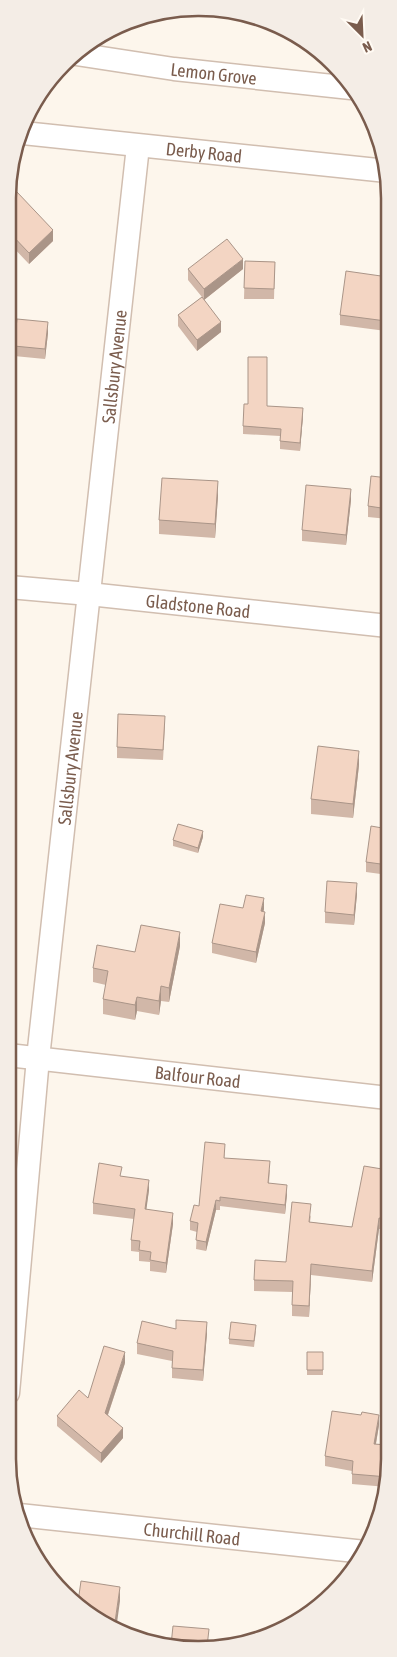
<svg xmlns="http://www.w3.org/2000/svg" width="397" height="1657" viewBox="0 0 397 1657" font-family="'Asap Condensed',sans-serif">
  <style>
    .lines { fill: none; stroke-linecap: round; stroke-linejoin: round }
    .minor-casing { stroke: #d1beb0; stroke-width: 25 }
    .minor { stroke: #fff; stroke-width: 22 }
    .wall { fill: #d1b7a8 }
    .shaded-wall { fill: #aa9588 }
    .building { fill: #f3d5c3; stroke: #aa9588 }
    .labels { text-anchor: middle; dominant-baseline: central; stroke-width: 4; stroke-linejoin: round; paint-order: stroke }
    .street-label { font-size: 18px; fill: #7a5c4d; stroke: #fffaf3 }
    .rim { fill: none; stroke: #7a5c4d; stroke-width: 2.5 }
  </style>
  <rect width="100%" height="100%" fill="#fdf6ec"/>
  <g class="lines">
    <!-- minor casing -->
    <g class="minor-casing">
      <g id="minor">
        <path id="s1" d="M76 54 174 69 351 88"/>
        <path id="s2" d="M23 133 387 171"/>
        <path id="s3" d="M9 587 89 594 388 626"/>
        <path id="s4" d="M8 1055 388 1098"/>
        <path id="s5" d="M8 1393 38 1058 138 146"/>
        <path id="s6" d="M19 1515 365 1552"/>
      </g>
    </g>
    <!-- minor -->
    <use href="#minor" class="minor"/>
  </g>
  <!-- wall -->
  <path class="wall" d="M9 200 53 241 29 264 9 243Z
    M245 261 275 262 274 299H244Z
    M188 269H243L204 300 221 332 197 351 178 326V315L202 297 188 280Z
    M388 277 386 331 340 325V315Z
    M48 333 45 359 14 356V346Z
    M267 406 303 416 300 451 280 449V436L243 434V426Z
    M388 478V519L368 517V506Z
    M218 496 215 538 159 534V520Z
    M351 500 346 545 302 541V530Z
    M165 726 163 760 117 758V747Z
    M359 765 353 818 311 814V799Z
    M388 829V875L366 872V862Z
    M203 837 198 853 173 846V840Z
    M357 894 354 925 325 923V912Z
    M243 908 264 909 263 912 265 923 256 963 212 953V943Z
    M180 946 169 1002 161 1001 159 1015 137 1011 135 1020 103 1014V999L106 985 93 982V968L135 952Z
    M225 1153 224 1158 270 1170 269 1183 287 1194 285 1214 220 1206V1210H216L206 1251 196 1249 197 1232 190 1230V1221L199 1206Z
    M388 1170V1230L379 1229 372 1282 311 1275 309 1317 292 1316V1292L254 1291V1280L286 1262 311 1215 310 1222 352 1227Z
    M122 1176 149 1190 146 1209 173 1224 166 1273 150 1271V1262L139 1261V1252L131 1251V1240L134 1219 93 1214V1203Z
    M176 1329 207 1333 203 1381 172 1378V1361L137 1354V1343Z
    M256 1331 254 1347 229 1344V1339Z
    M307 1352H323V1375H307Z
    M125 1363 108 1415 123 1438 101 1463 57 1426V1416L88 1398Z
    M379 1425 376 1444 388 1445V1484L387 1487 352 1484V1471L325 1466V1456Z"/>
  <!-- shaded-wall -->
  <path class="shaded-wall" d="M53 230V241L29 264V253Z
    M243 259V269L204 300V289Z
    M388 303V313L386 331V321Z
    M48 322V333L45 359V349Z
    M221 322V332L197 351V340Z
    M303 408V416L300 451V443Z
    M218 481V496L215 538V524Z
    M351 489V500L346 545V535Z
    M359 751V765L353 818V804Z
    M203 831V837L198 853V848Z
    M357 883V894L354 925V915Z
    M264 898V909L261 922V911Z
    M265 912V923L256 963V952Z
    M180 932V946L169 1002V988Z
    M161 986V1001L159 1015V1001Z
    M137 997V1011L135 1020V1005Z
    M149 1180V1190L145 1220V1209Z
    M287 1185V1194L285 1214V1205Z
    M216 1200V1210L206 1251V1242Z
    M173 1213V1224L166 1273V1263Z
    M379 1218V1229L372 1282V1271Z
    M311 1264V1275L309 1317V1306Z
    M207 1322V1333L203 1381V1370Z
    M125 1352V1363L105 1423V1413Z
    M379 1415V1425L374 1454V1444Z
    M123 1428V1438L101 1463V1453Z
    M120 1587V1601L116 1630 114 1629Z"/>
  <!-- building -->
  <path class="building" d="M17 192 53 230 29 253 9 232V200Z
    M227 239 243 259 204 289 188 269Z
    M245 261 275 262 274 289 244 288Z
    M346 271 388 277V303L386 321 340 315Z
    M202 297 221 322 197 340 178 315Z
    M17 319 48 322 45 349 14 346Z
    M248 357H267V406L303 408 300 443 280 441 281 429 243 426 244 404H248Z
    M371 476 388 478V509L368 506Z
    M162 478 218 481 215 524 159 520Z
    M306 485 351 489 346 535 302 530Z
    M118 714 165 716 163 750 117 747Z
    M318 746 359 751 353 804 311 799Z
    M178 824 203 831 198 848 173 840Z
    M371 826 388 829V865L366 862Z
    M327 881 357 883 354 915 325 912Z
    M246 895 264 898 261 911 265 912 256 952 212 943 220 904 243 908Z
    M141 925 180 932 169 988 161 986 159 1001 137 997 135 1005 103 999 108 971 93 968 97 945 135 952Z
    M205 1142 225 1144 224 1158 270 1161 268 1183 287 1185 285 1205 220 1197V1201L216 1200 206 1242 196 1240 198 1223 190 1221 194 1205 199 1206Z
    M99 1163 122 1167 120 1176 149 1180 145 1209 173 1213 166 1263 150 1260 151 1252 139 1250 140 1241 131 1240 135 1209 93 1203Z
    M364 1166 388 1170V1219L379 1218 372 1271 311 1264 309 1306 292 1305 293 1281 254 1280 255 1260 286 1262 292 1202 311 1204 309 1222 352 1227Z
    M176 1320 207 1322 203 1370 172 1368 173 1351 137 1343 142 1321 176 1329Z
    M231 1322 256 1325 254 1341 229 1339Z
    M104 1346 125 1352 105 1413 123 1428 101 1453 57 1416 79 1390 88 1398Z
    M307 1352H323V1370H307Z
    M332 1411 361 1415 362 1412 379 1415 374 1444 388 1445V1477L352 1474 353 1461 325 1456Z
    M81 1581 120 1587 114 1629 78 1602Z
    M173 1626 209 1629 207 1647 186 1649 171 1645Z"/>
  <g class="labels">
    <!-- street labels -->
    <g class="street-label">
      <text stroke="none"><textPath href="#s1" startOffset="139">Lemon Grove</textPath></text>
      <text stroke="none"><textPath href="#s2" startOffset="182">Derby Road</textPath></text>
      <text stroke="none"><textPath href="#s5" startOffset="1032">Sallsbury Avenue</textPath></text>
      <text stroke="none"><textPath href="#s3" startOffset="190">Gladstone Road</textPath></text>
      <text stroke="none"><textPath href="#s5" startOffset="628">Sallsbury Avenue</textPath></text>
      <text stroke="none"><textPath href="#s4" startOffset="191">Balfour Road</textPath></text>
      <text stroke="none"><textPath href="#s6" startOffset="174">Churchill Road</textPath></text>
    </g>
  </g>
  <!-- crop -->
  <path d="M0 0H397V1657H0ZM198 16H199A182 182 0 0 1 381 198V1459A182 182 0 0 1 199 1641H198A182 182 0 0 1 16 1459V198A182 182 0 0 1 198 16Z" fill="#f4ede6" fill-rule="evenodd"/>
  <path class="rim" d="M198 16H199A182 182 0 0 1 381 198V1459A182 182 0 0 1 199 1641H198A182 182 0 0 1 16 1459V198A182 182 0 0 1 198 16Z"/>
  <!-- north arrow -->
  <g transform="translate(362 35) rotate(156)" stroke="#fffaf3" stroke-width="4" paint-order="stroke">
  <path d="M0-4L9 19L0 12L-9 19Z" fill="#7a5c4d"/>
  <text y="-8" font-size="14" font-weight="bold" text-anchor="middle" fill="#7a5c4d">N</text>
  </g>
</svg>
